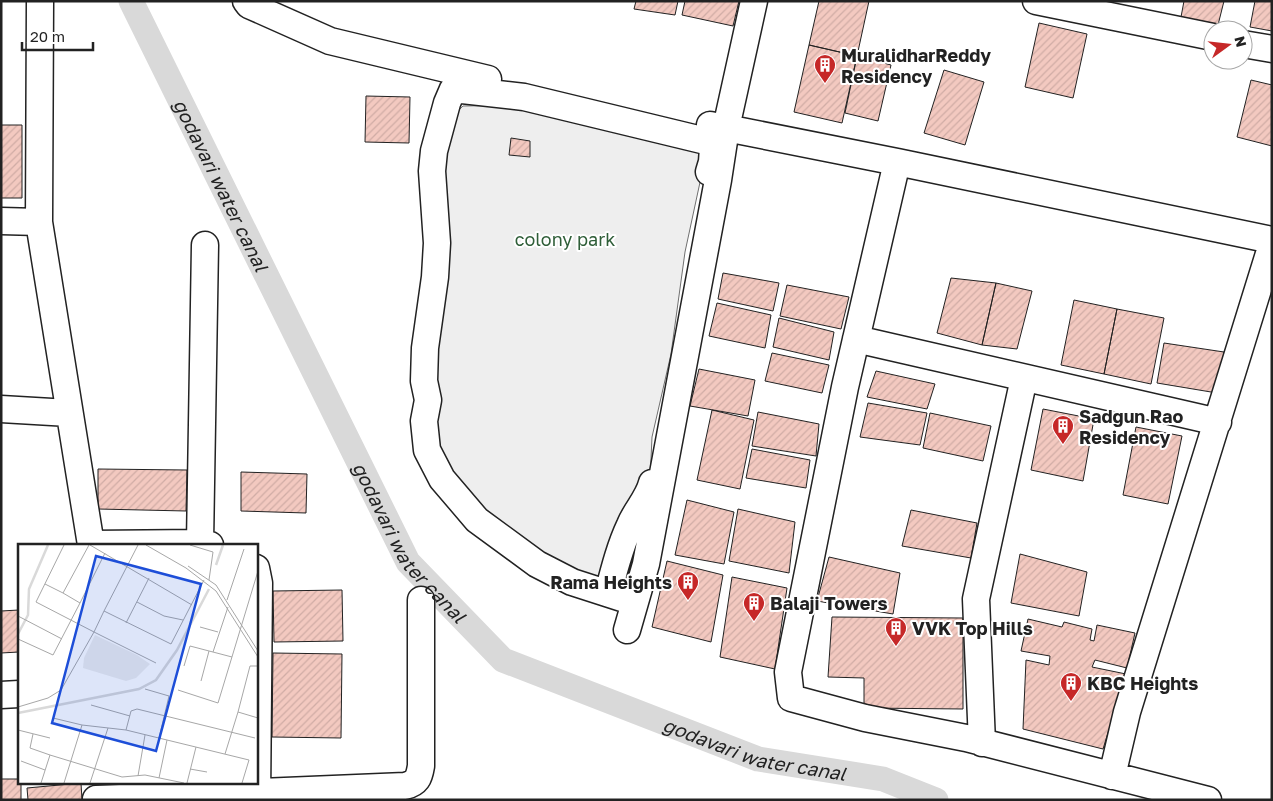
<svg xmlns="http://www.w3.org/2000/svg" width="1273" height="801" viewBox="0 0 1273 801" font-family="'Golos Text',sans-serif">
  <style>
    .park { fill: #eee; stroke: #6f6f6f }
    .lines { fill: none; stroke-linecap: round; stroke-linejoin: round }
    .canal { stroke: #d9d9d9; stroke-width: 25 }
    .building { fill: url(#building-hatch); stroke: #222 }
    .minor-casing { stroke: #222; stroke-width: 29 }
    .minor { stroke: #fff; stroke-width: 26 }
    .labels { text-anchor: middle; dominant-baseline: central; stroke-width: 4; stroke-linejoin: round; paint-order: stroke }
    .poi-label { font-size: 18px; font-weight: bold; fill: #222; stroke: #fff; text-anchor: start }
    .park-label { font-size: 18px; fill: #2f5e38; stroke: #fff }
    .water-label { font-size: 19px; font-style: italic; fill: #222; stroke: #fff }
    .inset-river { fill: none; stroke: #d9d9d9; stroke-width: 2.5 }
    .inset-road { fill: none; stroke: #a7a7a7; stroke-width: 1 }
    .view { fill: #1d4ed8; fill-opacity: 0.15; stroke: #1d4ed8; stroke-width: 2.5 }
    .inset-edge { fill: none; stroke: #222; stroke-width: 2.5 }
  </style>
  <defs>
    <pattern id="building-hatch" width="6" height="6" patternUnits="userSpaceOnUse" patternTransform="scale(1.25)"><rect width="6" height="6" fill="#f3c9c0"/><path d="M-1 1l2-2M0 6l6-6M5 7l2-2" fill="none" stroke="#d0aca5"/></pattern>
  </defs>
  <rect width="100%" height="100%" fill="#fff"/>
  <!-- park -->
  <path class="park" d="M523 105 708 145 685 252 671 354 652 437 650 481 605 587 483 519 437 449 434 379 439 193 449 120 463 106Z"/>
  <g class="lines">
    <!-- canal -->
    <path class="canal" id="s1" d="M131 1 408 562 503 660 758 759 883 779 936 800"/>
  </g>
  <!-- building -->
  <path class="building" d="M636 1H678L675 15 634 9Z
    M685 1H739L733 26 682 15Z
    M819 1H869L857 56 809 45Z
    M1184 1H1224L1218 25 1181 17Z
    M1255 1H1272V31L1250 27Z
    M1039 23 1087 34 1073 98 1025 87Z
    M809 45 857 56 842 123 794 112Z
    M857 56 891 65 878 121 845 113Z
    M944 70 984 82 965 145 924 133Z
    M1251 80 1272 85V146L1237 137Z
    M366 96 410 97 409 143 365 142Z
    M1 125H22V198H1Z
    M511 138 530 141V157L509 155Z
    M723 273 779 283 773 311 718 299Z
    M951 278 996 283 982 345 937 333Z
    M996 283 1032 291 1017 349 982 345Z
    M787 285 849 297 841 329 780 316Z
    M1074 300 1117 309 1104 374 1061 365Z
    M717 303 771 315 765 348 709 336Z
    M1117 309 1164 318 1151 384 1104 374Z
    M779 318 834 332 829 360 773 347Z
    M1164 343 1224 352 1217 393 1157 383Z
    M772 353 829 365 822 393 765 381Z
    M699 369 755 380 748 416 690 406Z
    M876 371 935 384 927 409 867 397Z
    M868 403 927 413 920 445 860 437Z
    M1043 409 1094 419 1083 481 1031 470Z
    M712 410 754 420 740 489 697 480Z
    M758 412 819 424 816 456 752 446Z
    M930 413 991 426 983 461 923 448Z
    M1136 427 1182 436 1168 504 1123 495Z
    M752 449 810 460 806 488 746 478Z
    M98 469 187 470 186 511 98 509Z
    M241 472 307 474 306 513 241 511Z
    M687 500 734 512 724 564 675 555Z
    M738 509 795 522 789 573 729 561Z
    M911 510 977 523 971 558 902 546Z
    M1020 554 1087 572 1079 616 1011 603Z
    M829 557 900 573 893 614 817 601Z
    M667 561 723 575 711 642 652 627Z
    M732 577 787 588 775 669 720 657Z
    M342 590 343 641 274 642 273 591Z
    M19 610V652L1 653V611Z
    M832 617 963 618V709L864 708V678L828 677Z
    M1028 619 1062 627 1064 622 1092 629 1090 640 1094 641 1097 625 1135 633 1127 668 1095 660 1092 667 1126 674 1103 749 1023 729 1026 660 1049 665 1050 656 1021 651Z
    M273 653 342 654 341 738 272 737Z
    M1 779H19V782H21V800H1Z
    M81 783 82 800H28L27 788Z"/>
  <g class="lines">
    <!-- minor casing -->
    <g class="minor-casing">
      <path id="minor" d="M40 1 39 222 91 545
        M246 1 249 5 330 41 488 79
        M1036 1 1213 37
        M1243 44 1272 49
        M710 125 726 128 754 1
        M897 162 1272 240
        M1 221 39 222
        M856 339 1218 422
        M1 409 69 413
        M200 543 205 245
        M91 544 200 543 210 545
        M256 568 259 583 257 800
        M608 593C614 570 620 546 630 525 636 510 648 499 652 483
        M634 602 572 582 537 564 477 520 442 479 427 450 424 421 428 400 424 381 425 348 435 277 437 243 432 171 434 151 447 103 453 89 524 97 706 141 713 147 712 162 709 172
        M627 630 646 564 718 180 726 128 897 162 845 387 788 672 791 698 865 718 966 738 1208 800
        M1 695 19 694
        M982 743 976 599 1024 378
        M1112 776 1127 712 1272 244
        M96 799 405 786C417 783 419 778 421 766V600"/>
    </g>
    <!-- minor -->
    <use href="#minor" class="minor"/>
  </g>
  <!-- icons -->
  <defs>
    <g id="building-pin" transform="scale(1.125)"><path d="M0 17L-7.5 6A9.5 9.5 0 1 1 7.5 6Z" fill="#c62828" stroke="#fff"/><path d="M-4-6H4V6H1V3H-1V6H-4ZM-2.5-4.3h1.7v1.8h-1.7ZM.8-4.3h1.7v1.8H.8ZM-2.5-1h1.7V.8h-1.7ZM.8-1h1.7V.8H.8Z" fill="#fff"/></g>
  </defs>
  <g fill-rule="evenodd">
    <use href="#building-pin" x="825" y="65"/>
    <use href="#building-pin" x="1063" y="426"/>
    <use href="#building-pin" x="688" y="582"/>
    <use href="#building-pin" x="754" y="603"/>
    <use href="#building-pin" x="896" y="628"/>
    <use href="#building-pin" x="1071" y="683"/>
  </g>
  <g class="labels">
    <!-- poi labels -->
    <g class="poi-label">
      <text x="841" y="55">MuralidharReddy<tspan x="841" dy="21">Residency</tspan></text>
      <text x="1079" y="416">Sadgun Rao<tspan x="1079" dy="21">Residency</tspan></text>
      <text x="672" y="582" text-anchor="end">Rama Heights</text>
      <text x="770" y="603">Balaji Towers</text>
      <text x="912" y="628">VVK Top Hills</text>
      <text x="1087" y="683">KBC Heights</text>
    </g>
    <!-- park labels -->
    <g class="park-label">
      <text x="565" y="239">colony park</text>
    </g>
    <!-- water labels -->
    <g class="water-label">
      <text stroke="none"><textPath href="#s1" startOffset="205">godavari water canal</textPath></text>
      <text stroke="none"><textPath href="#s1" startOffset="610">godavari water canal</textPath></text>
      <text stroke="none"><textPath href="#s1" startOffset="1030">godavari water canal</textPath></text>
    </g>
  </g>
  <!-- overview -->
  <g transform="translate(18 544)">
    <rect width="240" height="240" fill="#fff"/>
    <path d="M77 91 119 111 132 120 118 134 108 137 65 124 66 114Z" fill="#eee"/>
    <path class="inset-river" d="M198 21 205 1M0 90 10 71 11 45 30 1M0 169 121 145 138 136 159 106 191 45"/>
    <path class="inset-road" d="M72 1 174 61M128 1 168 24 198 47 240 113M172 1 195 8 191 36M170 22 198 41 240 107M27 40 45 49 71 1M45 49 62 59 87 9M209 56 226 5M119 58 146 72 165 76M86 67 120 1M0 72 44 95M108 79 131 34M182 83 200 88M0 95 35 111 62 59M195 108 210 63M138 119 76 88 86 67 153 100 186 36M166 122 172 102 214 113M240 122H232L220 168 240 174M183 137 191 107M127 145 151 152 141 194M160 146 200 159 240 27M73 161 112 172M0 163 30 154 43 146 76 88 18 58 46 1M35 174 64 181 108 186 231 216 224 239M0 186 32 194M108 186 113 167 119 165 237 194M15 190 12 204 32 211 104 233 127 231 166 239M207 210 220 168M3 217 27 226M172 225 189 228M120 232 127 191M141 234 149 196M23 239 32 211M46 239 64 181M72 239 90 184M169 239 178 203"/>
    <path class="view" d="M78 12 183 40 138 207 34 179Z"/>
    <rect width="240" height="240" class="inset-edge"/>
  </g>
  <!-- border -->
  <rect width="1273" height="801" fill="none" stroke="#222222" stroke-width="5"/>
  <!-- north arrow -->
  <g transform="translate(1228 45) rotate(75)"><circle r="24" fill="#ffffff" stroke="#a7a7a7"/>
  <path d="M0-4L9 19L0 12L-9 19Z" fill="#c62828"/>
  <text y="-8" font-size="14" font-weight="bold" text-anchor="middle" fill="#222222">N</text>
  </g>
  <!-- scale -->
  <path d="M22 42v8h71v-8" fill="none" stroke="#222222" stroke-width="2.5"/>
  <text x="30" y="42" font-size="15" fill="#222222" stroke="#ffffff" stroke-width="4" paint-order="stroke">20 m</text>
</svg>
